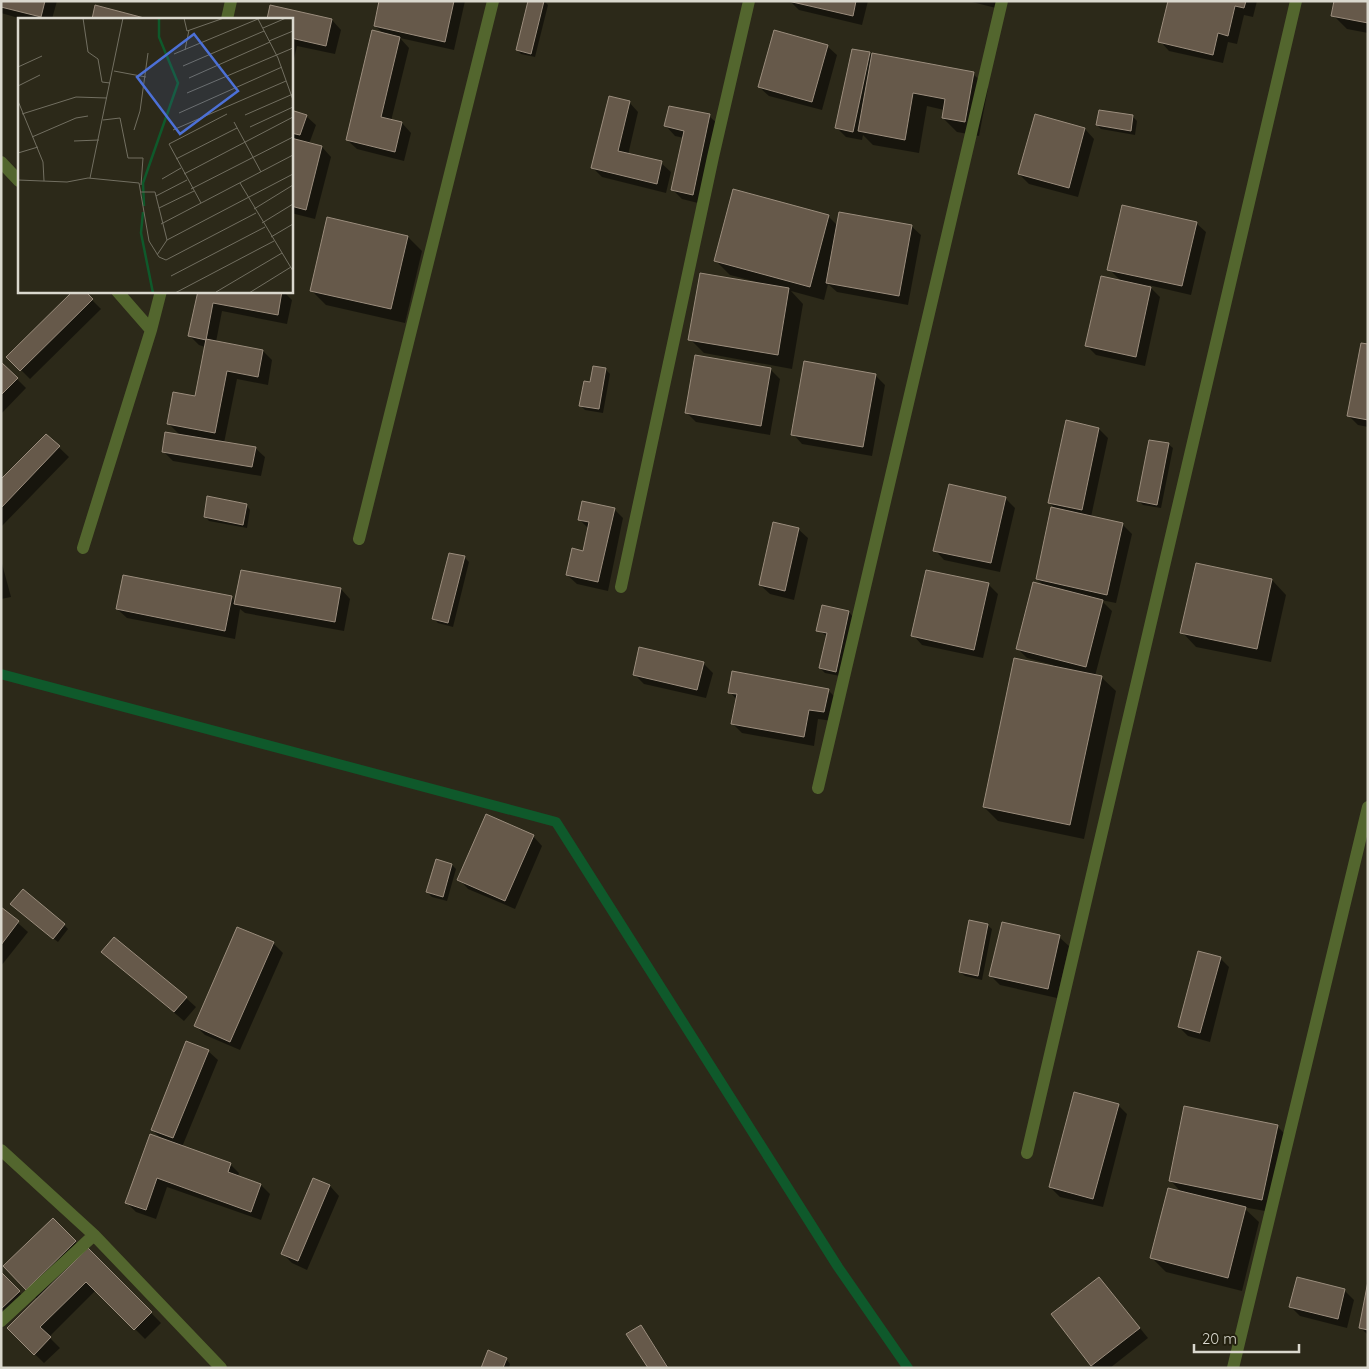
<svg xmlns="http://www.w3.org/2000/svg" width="1369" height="1369" viewBox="0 0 1369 1369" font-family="Quicksand,sans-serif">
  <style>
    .shadow { fill: #0007 }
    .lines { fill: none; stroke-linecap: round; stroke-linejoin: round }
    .stream { stroke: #0f592b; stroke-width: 10 }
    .building { fill: #66594a; stroke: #9b8d7d }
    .minor { stroke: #53662e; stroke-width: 12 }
    .inset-river { fill: none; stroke: #0f592b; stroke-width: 2.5 }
    .inset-road { fill: none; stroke: #726f61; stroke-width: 1 }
    .view { fill: #4c70d6; fill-opacity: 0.15; stroke: #4c70d6; stroke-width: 2.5 }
    .inset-edge { fill: none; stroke: #dad8ce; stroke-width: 2.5 }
  </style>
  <rect width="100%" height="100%" fill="#2c2919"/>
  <!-- shadow -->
  <path class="shadow" d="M1 1H57L52 19H22L1 13Z
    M381 1H465L454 50 400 38 409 48 391 121 402 123 411 133 404 161 357 149 347 140 384 34 375 26Z
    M529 1H544L548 5 535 57 521 54 517 50Z
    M790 1H868L862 25 799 10Z
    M968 1H998L996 8Z
    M1169 1H1257L1253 17 1244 15 1237 44 1228 42 1223 63 1169 51 1160 41Z
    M1368 1V33L1347 29 1333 15Z
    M271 6 332 20 341 30 335 54 297 46 291 71V19Z
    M827 46 837 55 822 110 769 96 759 87Z
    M869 53 873 57 973 74 988 88 979 136 957 132 943 118 944 110 927 106 919 153 873 145 863 135 862 140 846 137 837 128Z
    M629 102 638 112 628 155 661 163 671 172 666 193 602 177 592 167Z
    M291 111 306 116 316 125 309 144 322 147 331 157 315 219 291 213Z
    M709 116 719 125 702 204 682 199 673 190 684 138 675 136 666 126Z
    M1036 116 1085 129 1094 139 1078 197 1029 184 1019 174Z
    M1133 117 1137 121 1135 135 1101 129 1097 125Z
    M828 216 837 225 911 226 921 235 908 305 837 292 828 284 824 300 791 291 803 304 792 369 704 353 690 339 756 284 757 282 730 275 716 261Z
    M1196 223 1206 232 1191 295 1148 285 1160 297 1145 366 1096 355 1087 346 1121 281 1109 269Z
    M408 237 422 251 405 323 326 305 312 291Z
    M83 291 101 309 30 379 8 357Z
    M199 291H283L292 300 287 324 222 311 216 342 263 351 272 360 268 385 237 379 224 443 255 448 265 457 261 476 173 461 163 451 180 435 168 423 196 397 205 347 199 345 190 336Z
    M1368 345V427L1358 425 1349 416Z
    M1 363 26 388 1 414Z
    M770 369 780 379 770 435 696 422 686 412Z
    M606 370 610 374 603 413 585 410 581 406 591 383Z
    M875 375 885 385 872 456 802 444 793 434Z
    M1099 429 1108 438 1091 517 1122 524 1132 534 1116 603 1101 600 1112 611 1095 676 1101 677 1116 691 1084 839 998 821 984 807 1053 665 1027 658 1018 649 1045 587 1037 579 1056 510 1049 502Z
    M46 435 69 457 1 527V480Z
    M1168 444 1173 448 1161 508 1143 505 1139 501Z
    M1005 498 1015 508 1000 572 944 560 935 550Z
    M246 505 250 510 247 528 209 521 205 516Z
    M614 509 623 518 608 591 577 584 567 575 584 552 589 529 579 519Z
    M798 529 808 538 794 600 770 594 760 585Z
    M450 554 465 558 469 562 453 627 438 623 434 619Z
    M1 560 11 597 1 599Z
    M1272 580 1286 595 1271 662 1196 647 1182 632Z
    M988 584 998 594 983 658 922 645 913 635Z
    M341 589 350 599 344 631 245 613 240 609 235 639 127 618 117 609 231 597 236 602Z
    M849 612 853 617 840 676 825 673 820 668 827 636 818 630Z
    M703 663 713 673 706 698 644 684 634 674Z
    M828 690 837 699 833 721 818 719 814 746 742 733 733 724 737 700 730 692Z
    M533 836 542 846 515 909 468 889 459 879Z
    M437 861 452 865 456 869 447 901 432 897 427 892Z
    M1 908 28 932 1 966Z
    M16 909 64 925 68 929 58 942Z
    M987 925 992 929 982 980 965 976 960 972Z
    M1059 937 1069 946 1057 998 1000 985 991 976Z
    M273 943 283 953 240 1050 205 1035 195 1025Z
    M103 952 186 998 196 1007 184 1021Z
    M1220 958 1229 967 1210 1042 1188 1036 1179 1027Z
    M208 1051 218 1060 182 1147 230 1164 239 1173 238 1177 261 1185 270 1194 261 1220 167 1187 156 1219 136 1212 127 1203 163 1140 152 1130Z
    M1118 1105 1127 1114 1103 1207 1060 1197 1050 1187Z
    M1277 1126 1291 1140 1276 1213 1243 1207 1259 1222 1242 1291 1166 1272 1152 1258 1182 1193 1170 1180Z
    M314 1179 330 1186 339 1196 307 1270 292 1263 282 1253Z
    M53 1219 85 1252 88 1249 161 1323 145 1339 96 1290 49 1337 60 1348 44 1363 8 1328 37 1299 5 1266Z
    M1 1274 28 1301 1 1327Z
    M1099 1278 1148 1338 1110 1368H1094L1092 1365Z
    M1368 1288V1335L1360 1327Z
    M1344 1290 1354 1300 1347 1328 1300 1316 1291 1307Z
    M640 1327 645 1331 669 1368H650Z
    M506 1359 510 1364 509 1368H483Z"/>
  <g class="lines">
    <!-- stream -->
    <path class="stream" d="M1 674 556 822 838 1267 908 1368"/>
  </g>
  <!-- building -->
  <path class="building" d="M1 1H45L41 17 1 7Z
    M379 1H454L445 42 374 26Z
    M528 1H544L531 54 516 50Z
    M788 1H856L853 16Z
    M1168 1H1246L1244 8 1235 6 1228 36 1218 33 1213 55 1158 42Z
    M1334 1H1368V23L1331 16Z
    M95 5 148 19H92Z
    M270 5 332 19 326 46 291 38V19H267Z
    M372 30 400 37 381 117 402 122 395 152 346 140Z
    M774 30 828 45 812 102 758 87Z
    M852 49 870 52 853 132 835 128Z
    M872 53 974 72 965 122 942 118 945 99 913 93 905 140 858 131Z
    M609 96 630 101 618 151 662 161 657 184 591 168Z
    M669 106 710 114 693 195 671 190 684 131 664 126Z
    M291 110 307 115 300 135 291 133Z
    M1099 110 1133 115 1131 131 1096 125Z
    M1035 114 1085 128 1069 188 1018 174Z
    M291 138 322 146 306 210 291 206Z
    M733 189 829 215 810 287 714 261Z
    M1122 205 1197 222 1182 286 1107 270Z
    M839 212 912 225 899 296 826 283Z
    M327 217 408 236 391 309 310 291Z
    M700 273 789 288 778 355 688 340Z
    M1101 276 1151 287 1136 357 1085 346Z
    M73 291H85L93 299 20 371 6 357Z
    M198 291H282L278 315 213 303 206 340 188 336Z
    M206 339 263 350 258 377 227 371 215 433 167 424 173 392 195 396Z
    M1361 343 1368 344V420L1347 416Z
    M695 355 771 368 761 426 685 413Z
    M804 361 876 374 863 447 791 435Z
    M1 362 18 378 1 395Z
    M593 366 606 368 599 409 579 406 584 381 590 382Z
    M1066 420 1099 428 1082 510 1048 503Z
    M165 432 256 447 252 467 162 452Z
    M46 434 60 446 1 508V479Z
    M1149 440 1169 443 1157 505 1137 501Z
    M949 484 1006 497 991 563 933 551Z
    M207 496 247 504 243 525 204 517Z
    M582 501 615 508 598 582 566 575 572 548 583 551 589 522 578 520Z
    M1051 507 1123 523 1107 595 1036 579Z
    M773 522 799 528 785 591 759 585Z
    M449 553 465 556 448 623 432 619Z
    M1196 563 1272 579 1257 649 1180 633Z
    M241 570 341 588 335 622 234 604Z
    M926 570 989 583 974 650 911 636Z
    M123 575 232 596 225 631 116 609Z
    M1033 582 1103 600 1086 667 1016 649Z
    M822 605 849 611 836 672 819 668 827 633 816 631Z
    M639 647 704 662 697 690 633 675Z
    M1014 658 1102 676 1070 825 983 807Z
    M732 671 829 689 824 712 809 710 804 737 731 724 737 694 728 693Z
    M486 814 534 835 505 901 457 880Z
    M436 859 452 864 443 897 426 892Z
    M23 889 65 924 53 939 10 904Z
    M1 907 19 921 1 945Z
    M969 920 988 924 978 976 959 972Z
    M1002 922 1060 935 1048 989 989 976Z
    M237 927 274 942 230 1042 194 1026Z
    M114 937 187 997 174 1012 101 952Z
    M1198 951 1221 957 1200 1033 1178 1027Z
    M186 1041 209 1050 173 1138 151 1130Z
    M1074 1092 1119 1104 1093 1199 1049 1187Z
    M1184 1106 1278 1125 1262 1200 1169 1181Z
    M150 1134 231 1163 228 1172 261 1184 251 1212 157 1178 146 1210 125 1203Z
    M313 1178 330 1185 298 1261 281 1254Z
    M1168 1188 1246 1207 1228 1278 1150 1258Z
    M53 1218 76 1241 26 1290 3 1266Z
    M88 1248 152 1312 134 1330 86 1282 40 1327 51 1337 34 1355 7 1328Z
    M1 1272 20 1291 1 1309Z
    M1099 1277 1140 1328 1091 1366 1051 1314Z
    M1297 1277 1345 1289 1338 1319 1289 1307Z
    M1368 1281V1330L1359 1328Z
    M641 1325 668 1368H648L626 1334Z
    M488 1350 507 1358 503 1368H481Z"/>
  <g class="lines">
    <!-- minor -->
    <path class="minor" d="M227 19 231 1
      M1 162 19 181
      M117 291 151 330
      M359 539 493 1
      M83 548 151 330 161 291
      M621 587 713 157 749 1
      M818 788 1002 1
      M1 1150 94 1235 221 1368
      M1027 1153 1296 1
      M1 1321 94 1235
      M1233 1368 1368 807"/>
  </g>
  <!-- overview -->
  <g transform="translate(18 18)">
    <rect width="275" height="275" fill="#2c2919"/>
    <path class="inset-river" d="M126 188 125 165 160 65 141 19V0M125 194 123 215 135 275"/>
    <path class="inset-road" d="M65 0 70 34 80 41 84 64 92 65M166 0 169 13 206 0M240 1 260 40 275 82M245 10 268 0M251 23 275 13M167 32 171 12M156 36 240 1M165 48 246 13M0 49 24 38M96 53 128 59M171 60 252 24M0 68 22 57M169 75 275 30M0 83 25 144 26 163M161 95 264 49M4 96 58 79 89 80M227 97 275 76M85 102 102 100 110 140H125L123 167M216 104 243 154M232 109 275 89M116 112 122 93 130 35M155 112 268 63M14 119 58 100 70 98M56 123 81 122M0 135 20 129M158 141 219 110M166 156 275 99M72 160 105 0M144 161 163 150M0 162 49 164 70 160 121 165 131 223 141 239 148 242 238 195M222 165 275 253M173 171 275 119M123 174H137L149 222M138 178 169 162M183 185 151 126 209 96M141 190 176 173M236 191 275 167M244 205 275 186M143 206 275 137M253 219 275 206M139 237 149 222 275 156M153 258 247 209M198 274 264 235M157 275 256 223M231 275 273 249"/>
    <path class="view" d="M176 16 220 73 162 116 119 59Z"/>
    <rect width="275" height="275" class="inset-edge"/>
  </g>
  <!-- border -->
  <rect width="1369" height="1369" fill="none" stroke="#dad8ce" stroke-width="5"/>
  <!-- scale -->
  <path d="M1194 1344v8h105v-8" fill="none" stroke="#dad8ce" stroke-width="2.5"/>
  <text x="1202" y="1344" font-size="15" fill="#dad8ce" stroke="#23200f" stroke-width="4" paint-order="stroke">20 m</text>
</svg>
